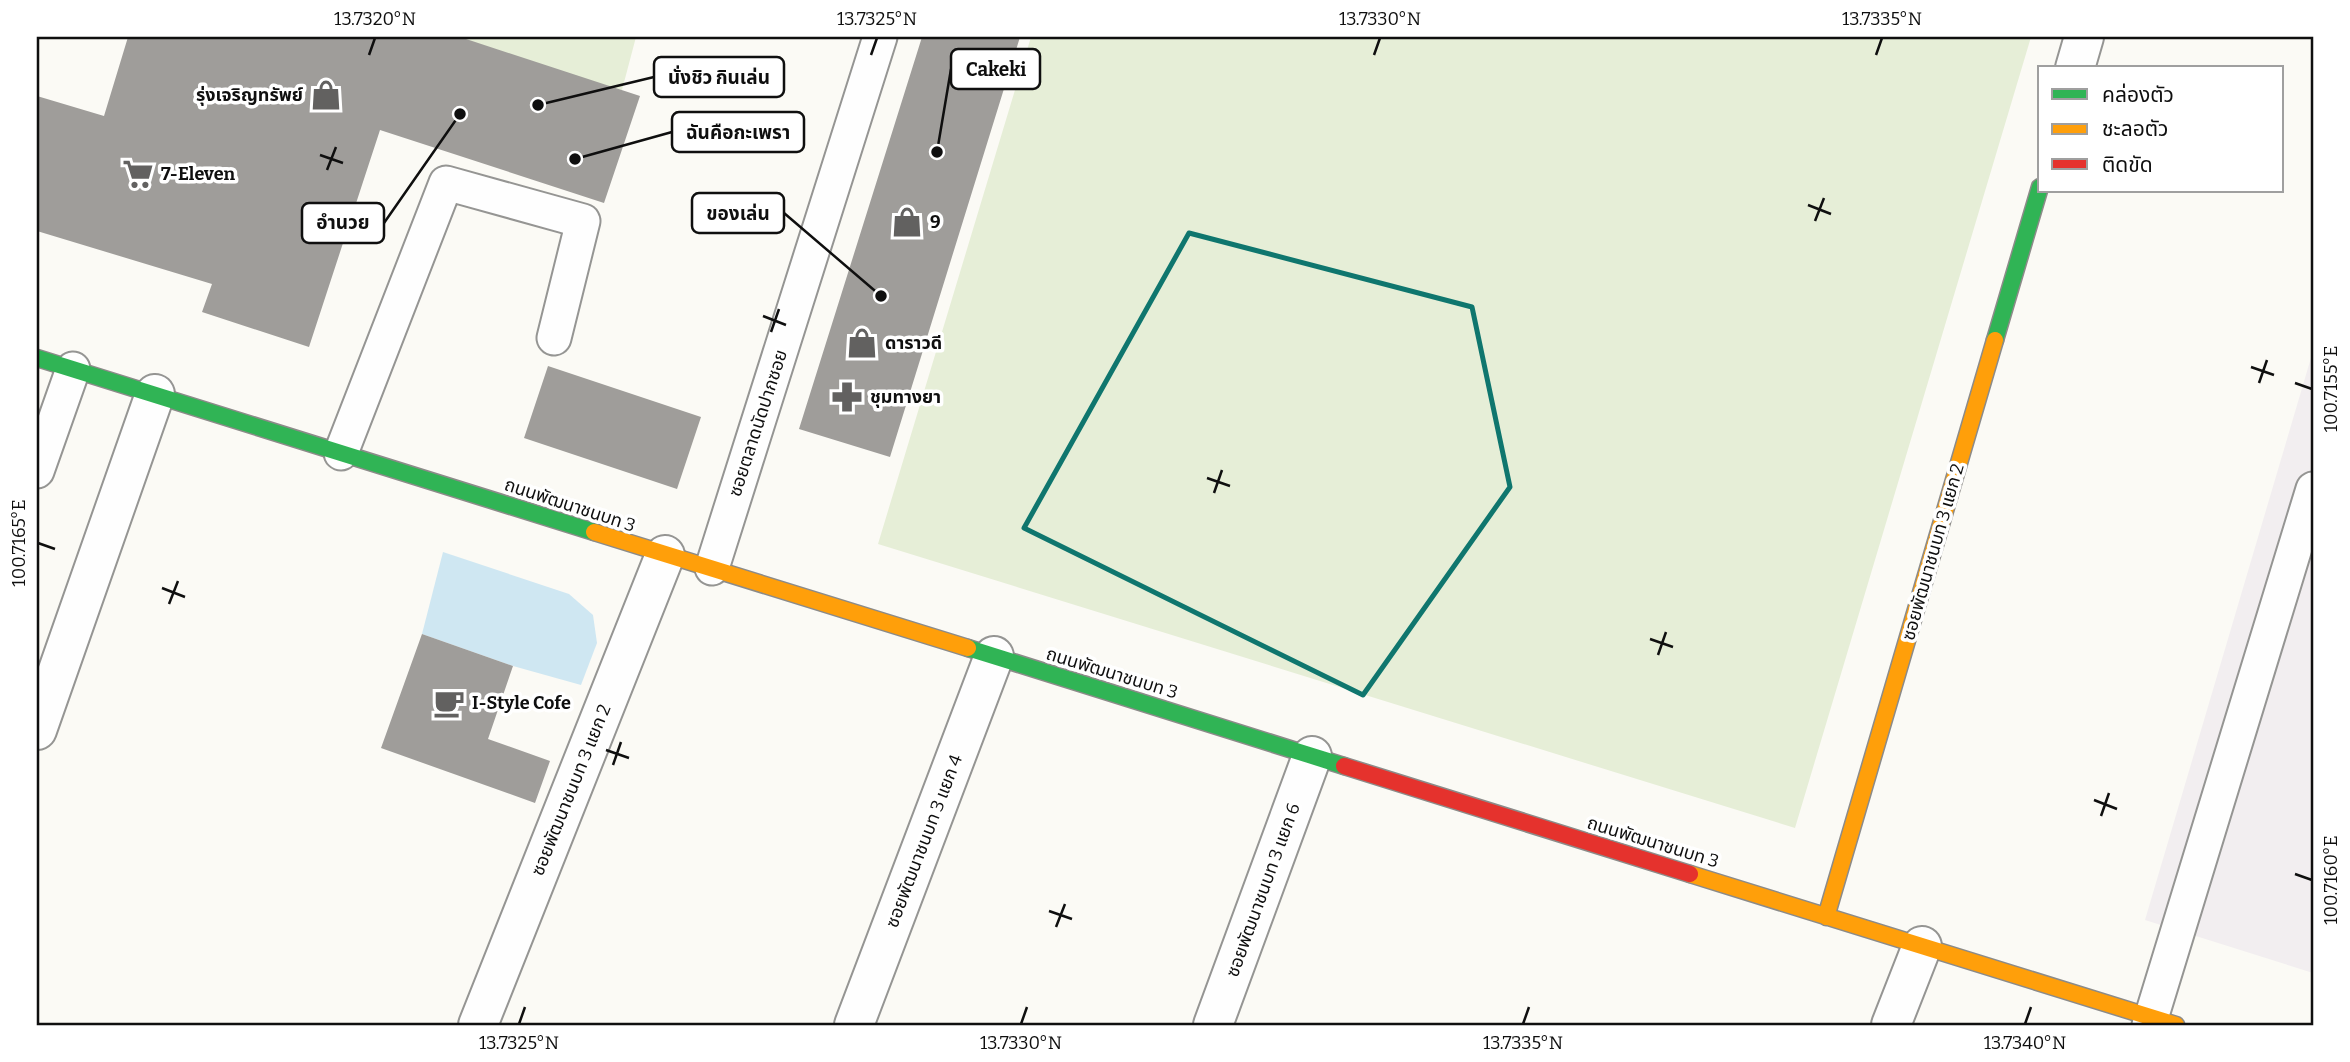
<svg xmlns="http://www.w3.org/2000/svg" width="2350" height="1062" viewBox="0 0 2350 1062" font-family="Bitter,'Noto Sans Thai',serif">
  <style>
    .industrial { fill: #f2eef0 }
    .green { fill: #e6eed7 }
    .water { fill: #cfe7f2 }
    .building { fill: #9f9d9a }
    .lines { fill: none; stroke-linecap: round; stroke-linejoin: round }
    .lane-casing { stroke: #959593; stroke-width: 37 }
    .street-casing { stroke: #959593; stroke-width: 42 }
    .fast-casing { stroke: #8c8b89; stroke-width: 19 }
    .slow-casing { stroke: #8c8b89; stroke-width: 19 }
    .jam-casing { stroke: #8c8b89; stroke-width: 19 }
    .lane { stroke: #fefefe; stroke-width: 33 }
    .street { stroke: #fefefe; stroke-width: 38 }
    .fast { stroke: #30b455; stroke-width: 16 }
    .slow { stroke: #ff9f0a; stroke-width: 16 }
    .jam { stroke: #e5322d; stroke-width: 16 }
    .marked { fill: none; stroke: #0f766e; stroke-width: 5; stroke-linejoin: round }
    .ticks { fill: none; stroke: #0f0f0f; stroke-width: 2.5 }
    .labels { text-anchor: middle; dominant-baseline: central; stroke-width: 7; stroke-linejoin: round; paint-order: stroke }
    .poi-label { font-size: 18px; font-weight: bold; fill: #0f0f0f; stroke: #fff; text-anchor: start }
    .street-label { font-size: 18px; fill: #0f0f0f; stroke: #fff }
    .leader { fill: none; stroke: #0f0f0f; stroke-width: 2.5 }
    .callout-dot { fill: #0f0f0f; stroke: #fff; stroke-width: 2.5 }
    .callout { fill: #fff; stroke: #0f0f0f; stroke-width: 2.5 }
    .callout-label { font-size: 19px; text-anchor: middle; font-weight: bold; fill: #0f0f0f }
    .neatline { fill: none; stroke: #0f0f0f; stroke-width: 2.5 }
    .ticks-label { font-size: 18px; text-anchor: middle; fill: #0f0f0f }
  </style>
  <rect width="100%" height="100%" fill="#fbfaf5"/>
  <!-- industrial -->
  <path class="industrial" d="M2313 351V973L2145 920Z"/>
  <!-- green -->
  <path class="green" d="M431 37H636L622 90Z
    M1031 37H2031L1795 828 878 544Z"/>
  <!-- water -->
  <path class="water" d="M443 552 569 594 593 615 597 643 581 685 513 666 422 634Z"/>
  <!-- building -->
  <path class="building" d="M128 37H460L640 96 604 203 380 130 309 347 202 312 212 284 37 231V96L104 116Z
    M922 37H1020L890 457 799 429Z
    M548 366 701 417 677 489 524 438Z
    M422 634 513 666 488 739 550 761 535 803 381 748Z"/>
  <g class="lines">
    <!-- lane casing -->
    <g class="lane-casing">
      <path id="lane" d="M341 453 446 183 583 221 554 338
        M37 471 73 369
        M712 568 880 37
        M2149 1025 2313 489"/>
    </g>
    <!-- street casing -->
    <g class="street-casing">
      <path id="street" d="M2075 68 2084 37
        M37 730 155 394
        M478 1025 665 555
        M854 1025 994 656
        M1213 1025 1312 756
        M1891 1025 1922 946"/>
    </g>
    <!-- fast casing -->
    <g class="fast-casing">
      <path id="fast" d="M1995 340 2040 187
        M37 358 594 532
        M968 648 1344 766"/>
    </g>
    <!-- slow casing -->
    <g class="slow-casing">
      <path id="slow" d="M594 532 968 648
        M1690 874 2176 1025
        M1826 917 1995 340"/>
    </g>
    <!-- jam casing -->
    <g class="jam-casing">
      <path id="jam" d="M1344 766 1690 874"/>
    </g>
    <!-- lane -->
    <use href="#lane" class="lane"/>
    <!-- street -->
    <use href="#street" class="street"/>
    <!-- fast -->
    <use href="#fast" class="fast"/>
    <!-- slow -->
    <use href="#slow" class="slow"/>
    <!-- jam -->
    <use href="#jam" class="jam"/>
  </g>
  <!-- marked area -->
  <path class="marked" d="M1189 233 1472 307 1510 487 1363 695 1024 528Z"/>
  <!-- ticks -->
  <path class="ticks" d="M369 55 375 38M871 55 877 38M1374 55 1380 38M1876 55 1882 38M320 155 343 163M327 170 336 147M1808 205 1831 214M1815 221 1824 198M763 316 786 325M771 332 779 309M2251 367 2274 375M2259 383 2267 360M2295 383 2312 389M1207 478 1230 486M1214 493 1222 470M38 543 55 549M162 588 185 597M169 604 178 581M1650 639 1673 647M1658 655 1666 632M606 750 629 758M613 765 621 742M2094 800 2117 809M2101 816 2109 793M2295 874 2312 880M1049 911 1072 919M1056 927 1065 904M519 1024 525 1007M1021 1024 1027 1007M1523 1024 1529 1007M2025 1024 2031 1007"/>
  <!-- icons -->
  <defs>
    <g id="shop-bare" transform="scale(2.415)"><path d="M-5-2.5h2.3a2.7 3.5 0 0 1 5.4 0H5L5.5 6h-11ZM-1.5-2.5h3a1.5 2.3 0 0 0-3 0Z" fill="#626160" stroke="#fff" stroke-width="2.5" paint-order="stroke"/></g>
    <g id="supermarket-bare" transform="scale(2.415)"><path d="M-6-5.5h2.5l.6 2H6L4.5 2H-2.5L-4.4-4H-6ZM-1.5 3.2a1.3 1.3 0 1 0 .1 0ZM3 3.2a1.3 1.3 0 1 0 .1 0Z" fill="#626160" stroke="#fff" stroke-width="2.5" paint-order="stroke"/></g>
    <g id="pharmacy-bare" transform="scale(2.415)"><path d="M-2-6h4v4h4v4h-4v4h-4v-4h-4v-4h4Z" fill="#626160" stroke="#fff" stroke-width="2.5" paint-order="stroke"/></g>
    <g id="cafe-bare" transform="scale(2.415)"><path d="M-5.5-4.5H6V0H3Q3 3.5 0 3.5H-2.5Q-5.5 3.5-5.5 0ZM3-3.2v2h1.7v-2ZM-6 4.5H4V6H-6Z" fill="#626160" stroke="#fff" stroke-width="2.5" paint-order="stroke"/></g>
  </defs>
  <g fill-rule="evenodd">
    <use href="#shop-bare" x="326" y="95"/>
    <use href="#supermarket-bare" x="138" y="174"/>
    <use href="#shop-bare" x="907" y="222"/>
    <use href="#shop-bare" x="862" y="343"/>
    <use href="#pharmacy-bare" x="847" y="397"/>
    <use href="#cafe-bare" x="449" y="703"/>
  </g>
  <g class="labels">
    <!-- poi labels -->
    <g class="poi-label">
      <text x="303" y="95" text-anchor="end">รุ่งเจริญทรัพย์</text>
      <text x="161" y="174">7-Eleven</text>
      <text x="930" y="222">9</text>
      <text x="885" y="343">ดาราวดี</text>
      <text x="870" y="397">ชุมทางยา</text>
      <text x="472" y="703">I-Style Cofe</text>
    </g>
    <!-- street labels -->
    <g class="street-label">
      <text transform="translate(758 423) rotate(-72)">ซอยตลาดนัดปากซอย</text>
      <text transform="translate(570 505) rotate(18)">ถนนพัฒนาชนบท 3</text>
      <text transform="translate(1933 552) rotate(-74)">ซอยพัฒนาชนบท 3 แยก 2</text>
      <text transform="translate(1112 673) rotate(17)">ถนนพัฒนาชนบท 3</text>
      <text transform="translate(571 790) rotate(-68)">ซอยพัฒนาชนบท 3 แยก 2</text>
      <text transform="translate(924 841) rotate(-69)">ซอยพัฒนาชนบท 3 แยก 4</text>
      <text transform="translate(1653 842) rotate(17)">ถนนพัฒนาชนบท 3</text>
      <text transform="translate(1263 890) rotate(-70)">ซอยพัฒนาชนบท 3 แยก 6</text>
    </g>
  </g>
  <!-- callouts -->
  <path class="leader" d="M937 152L951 69M538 105L654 77M575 159L672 132M881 296L784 213M460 114L384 223"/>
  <g class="callout-dot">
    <circle cx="937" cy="152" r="7"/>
    <circle cx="538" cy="105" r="7"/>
    <circle cx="575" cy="159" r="7"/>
    <circle cx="881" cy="296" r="7"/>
    <circle cx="460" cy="114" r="7"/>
  </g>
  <g class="callout">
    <rect x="951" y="49" width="89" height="40" rx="7"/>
    <rect x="654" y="57" width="130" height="40" rx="7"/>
    <rect x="672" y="112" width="132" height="40" rx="7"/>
    <rect x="692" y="193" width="92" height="40" rx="7"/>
    <rect x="302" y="203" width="82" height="40" rx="7"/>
  </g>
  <g class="callout-label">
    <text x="996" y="76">Cakeki</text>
    <text x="719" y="84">นั่งชิว กินเล่น</text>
    <text x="738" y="139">ฉันคือกะเพรา</text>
    <text x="738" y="220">ของเล่น</text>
    <text x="343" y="229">อำนวย</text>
  </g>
  <!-- border -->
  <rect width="2350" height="1062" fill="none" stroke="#ffffff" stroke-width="77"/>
  <!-- legend -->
  <rect x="2038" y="66" width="245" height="126" fill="#ffffff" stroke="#9f9f9f" stroke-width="2"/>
  <rect x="2052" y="89" width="35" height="10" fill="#30b455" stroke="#9f9f9f" stroke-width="2"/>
  <text x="2102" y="102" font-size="21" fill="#0f0f0f">คล่องตัว</text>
  <rect x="2052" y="124" width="35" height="10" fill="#ff9f0a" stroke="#9f9f9f" stroke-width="2"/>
  <text x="2102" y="136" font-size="21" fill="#0f0f0f">ชะลอตัว</text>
  <rect x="2052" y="159" width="35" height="10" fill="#e5322d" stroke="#9f9f9f" stroke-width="2"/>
  <text x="2102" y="172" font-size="21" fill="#0f0f0f">ติดขัด</text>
  <rect x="38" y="38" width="2274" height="986" class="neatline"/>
  <g class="ticks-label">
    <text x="375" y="25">13.7320°N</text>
    <text x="877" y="25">13.7325°N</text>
    <text x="1380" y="25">13.7330°N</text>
    <text x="1882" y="25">13.7335°N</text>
    <text transform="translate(2331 389) rotate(-90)" y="6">100.7155°E</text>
    <text transform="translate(19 543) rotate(-90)" y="6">100.7165°E</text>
    <text transform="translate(2331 880) rotate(-90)" y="6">100.7160°E</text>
    <text x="519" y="1049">13.7325°N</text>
    <text x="1021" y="1049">13.7330°N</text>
    <text x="1523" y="1049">13.7335°N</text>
    <text x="2025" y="1049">13.7340°N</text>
  </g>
</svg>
